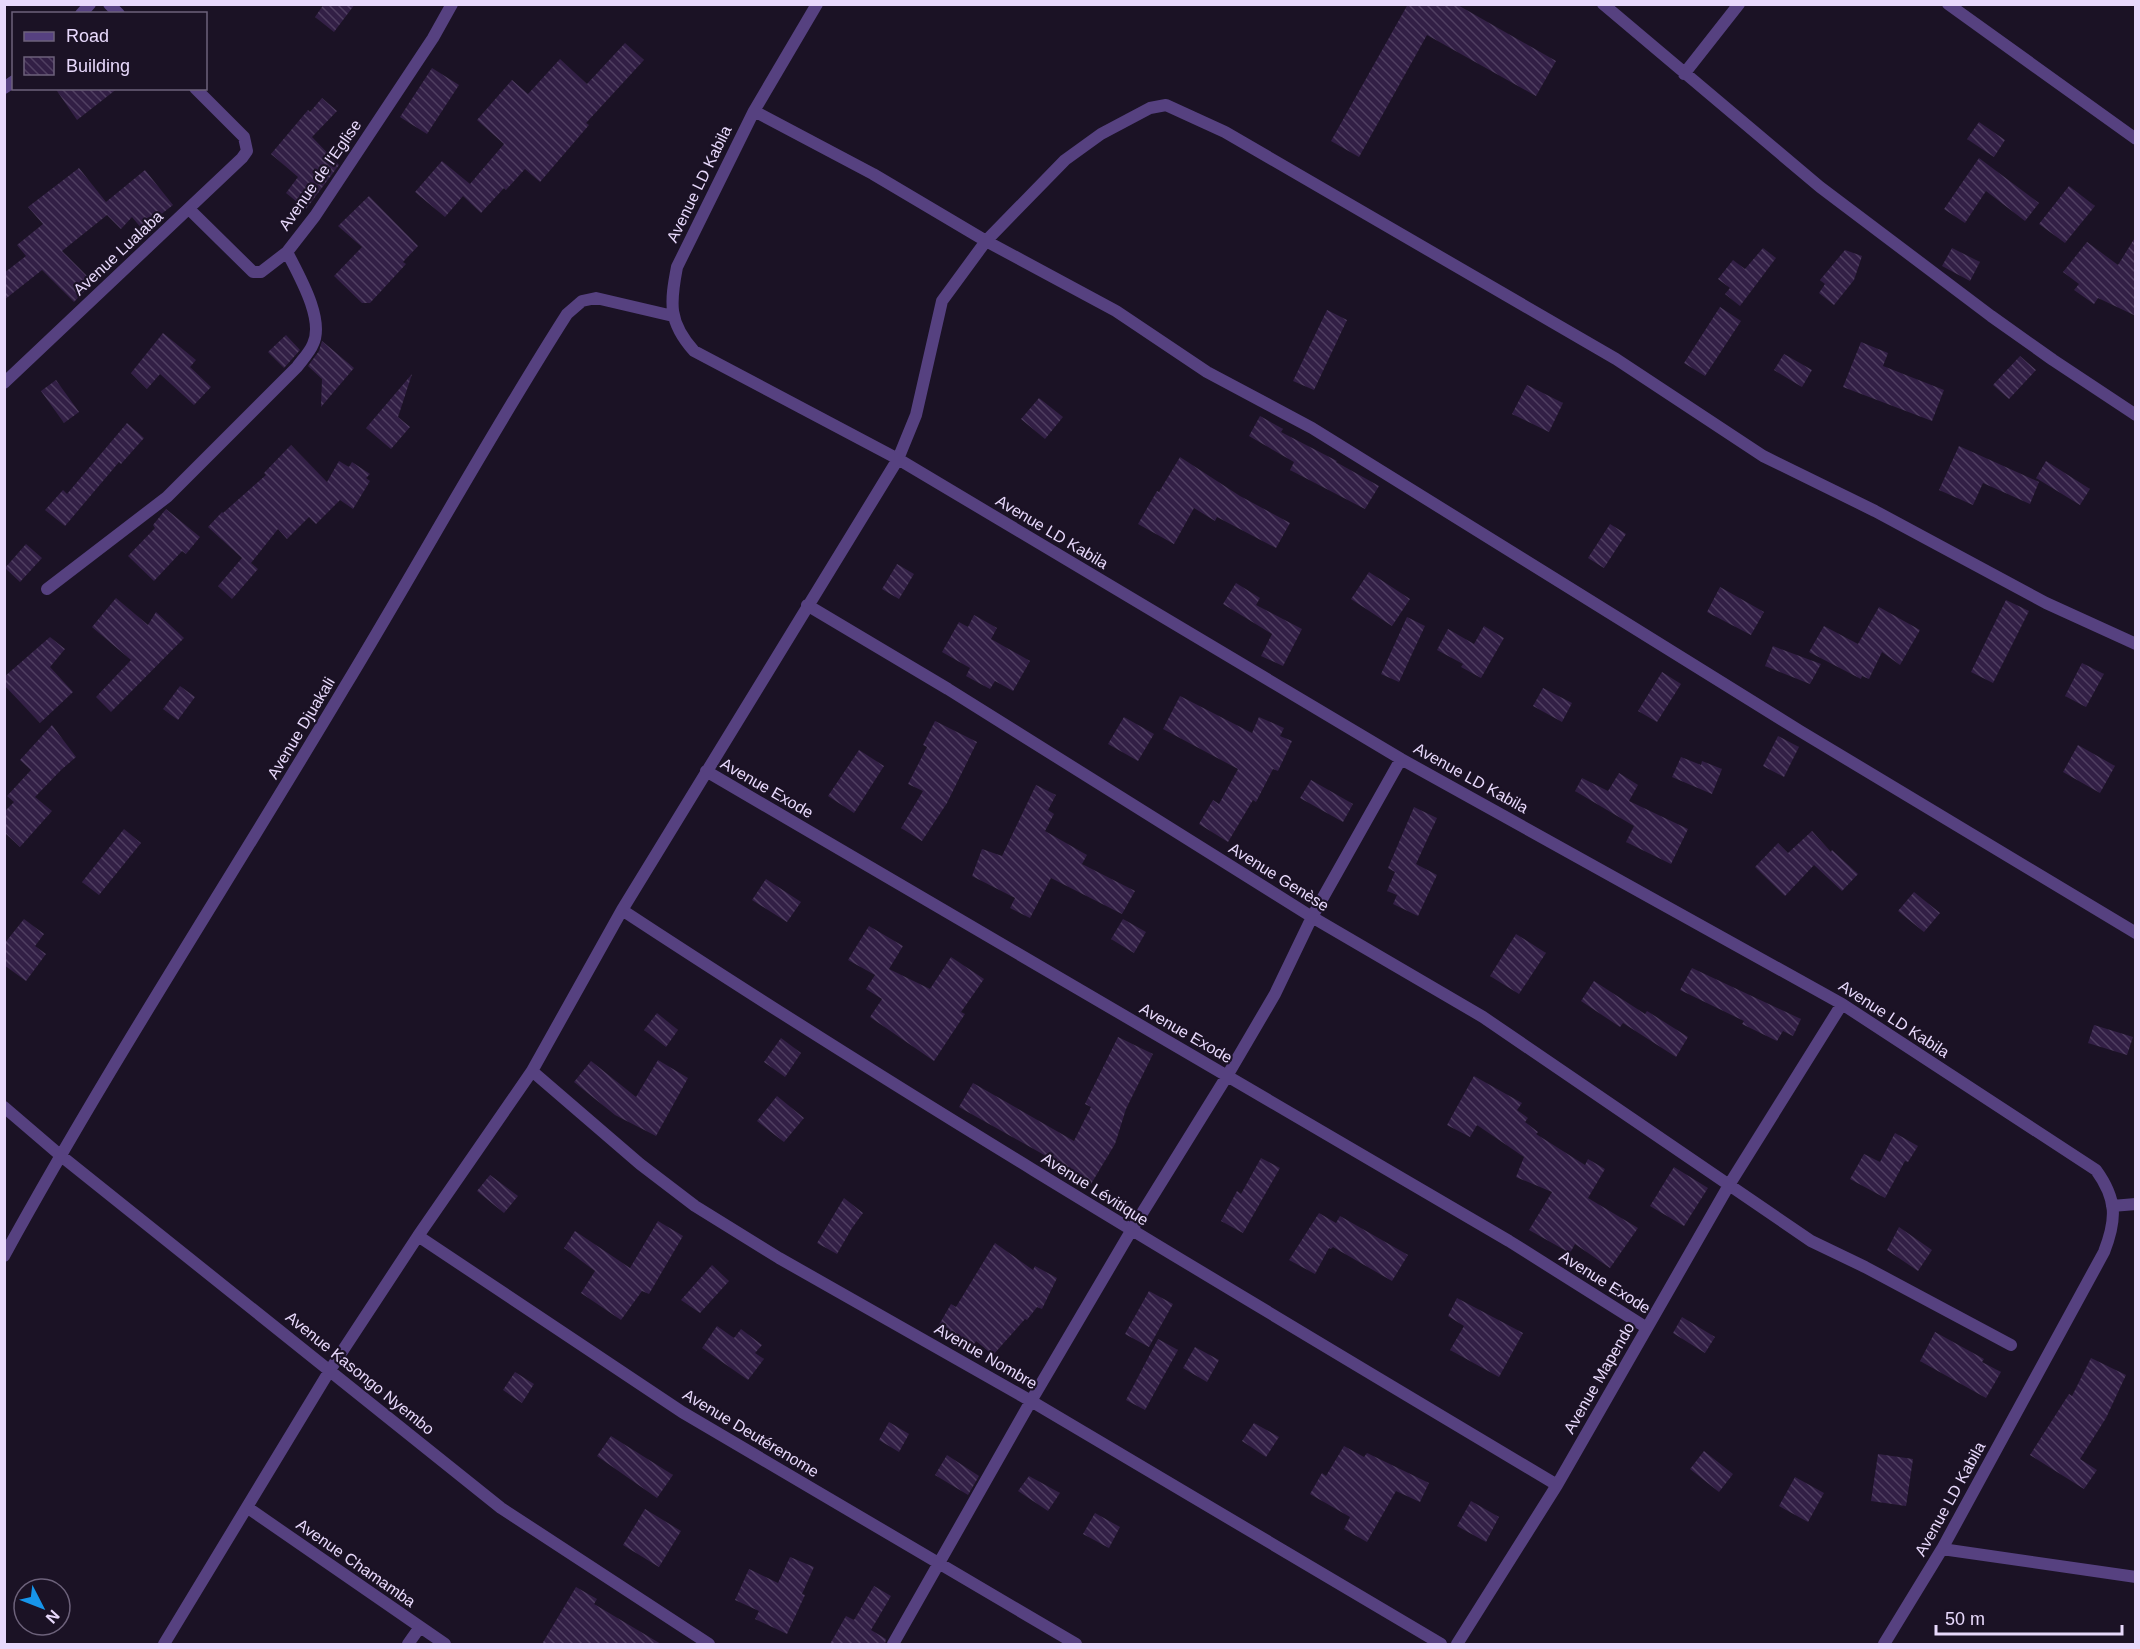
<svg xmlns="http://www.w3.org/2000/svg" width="2140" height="1649" viewBox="0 0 2140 1649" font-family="Arial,sans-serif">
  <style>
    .building { fill: url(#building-back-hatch) }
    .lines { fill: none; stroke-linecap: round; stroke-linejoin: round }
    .minor { stroke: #564180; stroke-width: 12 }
    .labels { text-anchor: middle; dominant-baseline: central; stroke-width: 4.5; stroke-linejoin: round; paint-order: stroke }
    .street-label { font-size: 16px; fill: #e8d9fc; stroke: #1b1225 }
  </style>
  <defs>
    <pattern id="building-back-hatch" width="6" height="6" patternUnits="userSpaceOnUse" patternTransform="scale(1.5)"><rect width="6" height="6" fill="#321f45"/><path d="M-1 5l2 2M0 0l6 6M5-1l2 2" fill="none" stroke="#503f61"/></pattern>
  </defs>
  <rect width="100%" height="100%" fill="#1b1225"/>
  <!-- building -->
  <path class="building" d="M324 4H355L334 32 315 17Z
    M1408 4H1456L1556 61 1536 96 1427 35 1359 157 1331 141Z
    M625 43 644 60 586 123 589 125 540 182 525 169 506 190 504 188 481 213 463 196 445 217 415 192 442 161 470 184 504 144 477 120 512 80 528 94 560 59 587 84Z
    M432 68 459 85 427 134 400 117Z
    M55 88H118L77 120Z
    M322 98 337 111 312 137 339 165 306 209 286 193 298 177 271 154 308 110 310 112Z
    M1979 122 2005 140 1994 157 1967 139Z
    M1979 158 2039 203 2025 221 1986 191 1965 223 1944 209Z
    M79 168 106 202 145 170 173 205 142 229 132 217 121 229 107 215 62 251 93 282 74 302 42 270 4 300V273L26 256 17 245 43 224 28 207Z
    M2069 186 2095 206 2065 243 2039 224Z
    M369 196 418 246 403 262 406 264 370 303H362L334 276 362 247 338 226Z
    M2136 236V316L2098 298 2094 304 2074 290 2079 284 2063 272 2087 242 2118 265Z
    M1763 248 1776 258 1740 306 1725 294 1730 288 1718 279 1733 260 1745 269Z
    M1952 248 1980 262 1970 281 1942 266Z
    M1845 250 1862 256 1854 280 1834 305 1819 293 1825 284 1820 280Z
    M1720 307 1741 321 1705 376 1684 363Z
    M1327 310 1347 320 1314 390 1293 381Z
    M163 333 196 360 190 367 211 387 194 405 160 374 147 389 131 373Z
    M286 335 300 350 284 368 268 352Z
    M322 341 354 368 321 407 322 379 308 366 319 351Z
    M1861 342 1888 353 1883 366 1944 390 1932 421 1843 387Z
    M1784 354 1812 370 1802 387 1774 370Z
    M2020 356 2036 370 2009 399 1993 385Z
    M412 374 398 417 410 427 391 449 366 428Z
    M56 380 79 412 64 423 41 391Z
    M1527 385 1563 403 1549 432 1512 414Z
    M1039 398 1063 417 1045 439 1021 419Z
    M1260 416 1283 429 1281 432 1337 461 1336 462 1379 486 1365 509 1290 470 1294 462 1249 436Z
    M127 423 144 438 121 464 119 462 65 526 45 510 63 490 67 494Z
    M291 445 327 482 339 461 349 467 352 462 370 474 366 478 370 481 353 509 340 500 316 524 309 517 287 539 278 529 251 563 258 569 232 599 218 586 242 558 208 527 222 512 223 513 266 475 264 473Z
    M1959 446 2039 482 2030 504 1983 483 1973 505 1939 490Z
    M1180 457 1240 496 1290 523 1276 548 1217 517 1215 521 1194 508 1174 544 1138 524 1157 491 1159 492Z
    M2046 461 2090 489 2080 505 2036 478Z
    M166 509 200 537 186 554 182 551 154 581 128 556 155 528 153 525Z
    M1610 524 1626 534 1604 568 1588 558Z
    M26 544 42 558 20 582 5 568Z
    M897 564 914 574 899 599 882 589Z
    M1369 572 1410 599 1392 626 1351 599Z
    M1236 583 1260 598 1256 605 1302 629 1283 666 1261 656 1272 634 1223 604Z
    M1720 587 1764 612 1751 635 1707 612Z
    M116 598 148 625 156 612 184 638 111 712 96 697 131 660 92 627Z
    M2006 600 2029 611 1993 683 1971 672Z
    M1879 607 1920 630 1900 665 1882 652 1869 679 1862 676 1861 679 1809 652 1824 626 1858 644Z
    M974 615 997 628 991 639 1030 661 1013 691 995 681 990 689 966 676 970 668 942 652 959 622 968 627Z
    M1407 617 1425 626 1399 682 1381 674Z
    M1484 626 1504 638 1481 678 1461 667 1463 664 1437 650 1448 629 1474 644Z
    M50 637 65 649 50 667 73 692 40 723 4 685V677Z
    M1773 646 1821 664 1810 684 1765 666Z
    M2082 663 2104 674 2086 707 2065 696Z
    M1662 672 1681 684 1657 722 1638 711Z
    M180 686 195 697 178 720 163 709Z
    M1543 688 1572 703 1562 722 1533 706Z
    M1180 696 1252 733 1259 717 1284 728 1280 736 1292 741 1278 771 1273 769 1256 802 1253 800 1228 842 1199 824 1213 800 1219 804 1238 769 1163 729Z
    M1124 717 1154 734 1138 761 1108 744Z
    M935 721 977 742 947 803 922 841 901 828 923 791 908 784 927 747 923 745Z
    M52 725 76 757 61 770 35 797 52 811 20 847 4 832V812L14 802 7 796 31 770 20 760Z
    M1778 736 1799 747 1784 777 1763 766Z
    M2078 745 2115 766 2100 793 2063 772Z
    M859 750 884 766 854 813 828 796Z
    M1681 757 1701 765 1702 761 1722 769 1712 794 1672 777Z
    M1619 773 1638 785 1629 801 1688 829 1671 864 1626 842 1634 826 1575 791 1582 778 1608 791Z
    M1311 780 1353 804 1343 822 1300 798Z
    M1036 785 1056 795 1048 810 1054 814 1045 831 1087 855 1082 864 1135 891 1122 914 1051 878 1030 918 1010 908 1015 898 972 876 982 849 1002 856Z
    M1414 807 1437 818 1416 864 1437 875 1418 916 1393 904 1397 895 1387 891 1395 872 1388 868Z
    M124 829 141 843 99 895 82 882Z
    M1812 831 1831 852 1832 850 1858 874 1842 891 1814 865 1785 896 1755 867 1778 843 1788 853Z
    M766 879 801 902 787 922 752 900Z
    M1914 892 1940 913 1924 932 1898 911Z
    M24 919 44 934 35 946 46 954 26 981 4 965V944Z
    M1123 919 1146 932 1134 953 1111 939Z
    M869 926 903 946 889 969 930 989 951 957 984 979 961 1012 965 1014 934 1061 870 1017 882 999 866 989 875 975 848 960Z
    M1516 934 1546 953 1519 994 1490 976Z
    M1692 968 1801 1019 1793 1036 1783 1031 1777 1041 1742 1024 1744 1021 1680 990Z
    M1594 981 1645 1014 1647 1011 1688 1037 1676 1057 1623 1023 1620 1027 1581 1001Z
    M657 1013 678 1030 666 1047 644 1030Z
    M2094 1025 2133 1037 2127 1055 2088 1043Z
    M1118 1037 1153 1054 1126 1109 1115 1144 1091 1184 1046 1156 959 1107 973 1083 1074 1141 1091 1107 1085 1104Z
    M781 1038 801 1053 785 1077 764 1062Z
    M658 1060 688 1078 656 1136 615 1115 574 1082 591 1061 636 1097Z
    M1474 1076 1522 1103 1517 1110 1528 1118 1525 1122 1538 1132 1536 1134 1585 1165 1588 1159 1605 1169 1588 1198 1638 1228 1610 1268 1575 1244 1570 1253 1529 1230 1552 1192 1516 1177 1524 1157 1477 1125 1470 1137 1447 1125Z
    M777 1096 804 1118 784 1142 757 1121Z
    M1895 1133 1918 1146 1908 1162 1905 1161 1885 1198 1850 1179 1864 1154 1880 1162Z
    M1261 1158 1280 1168 1243 1233 1221 1221 1237 1191 1241 1194Z
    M1674 1167 1708 1188 1684 1226 1650 1206Z
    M490 1175 518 1196 504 1213 477 1191Z
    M844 1198 863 1213 852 1228 837 1254 817 1243Z
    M1319 1213 1336 1223 1340 1216 1408 1255 1392 1281 1333 1247 1331 1249 1329 1248 1315 1274 1289 1260Z
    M658 1221 683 1236 649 1294 642 1291 621 1320 581 1293 595 1271 564 1248 575 1231 630 1268Z
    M1899 1227 1932 1250 1918 1271 1887 1250Z
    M995 1243 1033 1270 1035 1266 1057 1278 1042 1309 1037 1307 1027 1320 1025 1319 993 1355 976 1341 970 1351 936 1330 951 1304 956 1307Z
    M712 1265 729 1281 700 1313 681 1300Z
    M1149 1291 1173 1304 1149 1347 1125 1334Z
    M1457 1298 1523 1333 1499 1377 1450 1350 1464 1326 1448 1316Z
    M1682 1317 1715 1337 1705 1353 1673 1333Z
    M717 1326 734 1338 741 1329 762 1345 755 1353 764 1359 748 1380 702 1348Z
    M1935 1332 1984 1359 1982 1362 2001 1372 1986 1398 1920 1361Z
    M1158 1339 1178 1350 1145 1410 1126 1400Z
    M1195 1347 1219 1360 1207 1382 1183 1368Z
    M2091 1358 2126 1375 2106 1418 2080 1459 2097 1470 2084 1489 2030 1455 2069 1394 2072 1396Z
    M515 1372 534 1384 522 1403 503 1390Z
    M889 1422 909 1434 899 1452 879 1440Z
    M1254 1423 1279 1437 1266 1457 1242 1441Z
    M611 1436 673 1475 657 1498 597 1456Z
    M1344 1446 1364 1457 1367 1453 1429 1483 1420 1502 1396 1491 1367 1542 1344 1529 1350 1517 1310 1494 1322 1473 1326 1476Z
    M1704 1451 1733 1474 1719 1492 1690 1469Z
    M1878 1454 1913 1459 1906 1506 1871 1501Z
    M947 1455 979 1476 968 1495 935 1475Z
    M1029 1476 1060 1493 1048 1511 1018 1491Z
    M1795 1477 1824 1493 1808 1522 1779 1506Z
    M1471 1501 1499 1517 1486 1542 1457 1526Z
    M645 1509 681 1531 659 1567 623 1545Z
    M1095 1513 1120 1527 1109 1548 1083 1534Z
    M790 1557 814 1567 802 1594 805 1595 787 1634 755 1619 759 1611 735 1600 749 1569 778 1583Z
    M874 1586 891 1596 871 1630 886 1639 885 1644H830L846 1616 854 1620Z
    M576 1587 597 1599 594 1604 661 1644H542Z"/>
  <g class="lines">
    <!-- minor -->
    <path class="minor" d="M109 4 119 14
      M817 4 754 111 677 267C670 303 668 322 694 351L898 459 1401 759 1842 1004 2096 1170C2117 1199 2117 1219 2104 1252L1942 1549 1884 1644
      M1603 4 1820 187 1991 316 2053 360 2136 415
      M1948 4 2136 139
      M81 14 90 4
      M1684 74 1739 4
      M4 88 14 81
      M754 111 873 174 986 241 1116 311 1207 372 1312 428 1800 731 2136 933
      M189 209 253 272H261L287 252 315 216 433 38 452 4
      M4 383 242 158 247 151 244 137 195 88
      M47 589 167 497 297 367C302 360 310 352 313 344 325 319 298 274 287 252
      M807 605 948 689 1312 917 1483 1017 1811 1241 1865 1267 2011 1345
      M706 771 1509 1241 1647 1328
      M622 910C928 1111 1243 1297 1557 1485
      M532 1071 640 1164 695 1206 779 1258 1031 1401 1441 1644
      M4 1107 60 1155 501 1508 709 1644
      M2112 1206 2136 1204
      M418 1236 682 1412 1076 1644
      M4 1256C110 1063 231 878 344 688 419 564 489 436 567 314L582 301 596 298 673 316
      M248 1508 445 1644
      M1942 1549 2136 1577
      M164 1644 330 1370 418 1236 532 1071 622 910 898 459 916 415 942 301 986 241 1065 160 1101 134 1150 108 1166 105 1225 132 1616 359 1763 456 1875 511 2046 603 2136 644
      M408 1644 420 1627
      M893 1644 1031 1401 1131 1231 1227 1076 1275 994 1312 917 1401 759
      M1457 1644 1557 1485 1729 1185 1842 1004"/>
  </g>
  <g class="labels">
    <!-- street labels -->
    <g class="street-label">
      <text transform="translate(320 175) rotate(-55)">Avenue de l'Eglise</text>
      <text transform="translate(699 184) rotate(-64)">Avenue LD Kabila</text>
      <text transform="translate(118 253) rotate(-43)">Avenue Lualaba</text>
      <text transform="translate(1052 532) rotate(31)">Avenue LD Kabila</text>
      <text transform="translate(301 728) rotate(-59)">Avenue Djuakali</text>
      <text transform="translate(1471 778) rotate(29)">Avenue LD Kabila</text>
      <text transform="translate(767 788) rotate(30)">Avenue Exode</text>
      <text transform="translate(1279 877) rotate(32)">Avenue Genèse</text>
      <text transform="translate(1894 1019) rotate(33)">Avenue LD Kabila</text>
      <text transform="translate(1186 1033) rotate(30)">Avenue Exode</text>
      <text transform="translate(1095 1189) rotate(32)">Avenue Lévitique</text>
      <text transform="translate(1605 1282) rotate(32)">Avenue Exode</text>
      <text transform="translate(986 1356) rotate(30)">Avenue Nombre</text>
      <text transform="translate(360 1373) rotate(39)">Avenue Kasongo Nyembo</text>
      <text transform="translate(1599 1378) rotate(-60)">Avenue Mapendo</text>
      <text transform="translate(751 1433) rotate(31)">Avenue Deutérenome</text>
      <text transform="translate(1950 1499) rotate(-61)">Avenue LD Kabila</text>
      <text transform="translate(356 1563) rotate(35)">Avenue Chamamba</text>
    </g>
  </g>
  <!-- border -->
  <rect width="2140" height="1649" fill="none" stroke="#e8d9fc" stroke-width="12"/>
  <!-- legend -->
  <rect x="12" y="12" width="195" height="78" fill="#1b1225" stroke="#6d627b" stroke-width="1.5"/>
  <rect x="24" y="32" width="30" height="9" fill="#564180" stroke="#6d627b" stroke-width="1.5"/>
  <text x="66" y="42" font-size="18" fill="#e8d9fc">Road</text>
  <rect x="24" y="57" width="30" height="18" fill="url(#building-back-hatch)" stroke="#6d627b" stroke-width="1.5"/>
  <text x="66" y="72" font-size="18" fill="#e8d9fc">Building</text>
  <!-- north arrow -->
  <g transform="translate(42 1607) rotate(132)"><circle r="28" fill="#1b1225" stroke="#6d627b" stroke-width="1.5"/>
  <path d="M0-4.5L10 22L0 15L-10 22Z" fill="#1795ea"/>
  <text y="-9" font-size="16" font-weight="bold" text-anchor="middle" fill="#e8d9fc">N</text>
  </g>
  <!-- scale -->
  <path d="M1936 1625v9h186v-9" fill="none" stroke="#e8d9fc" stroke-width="3"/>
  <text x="1945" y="1625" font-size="18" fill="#e8d9fc" stroke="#1b1225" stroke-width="4.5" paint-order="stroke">50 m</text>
</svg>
